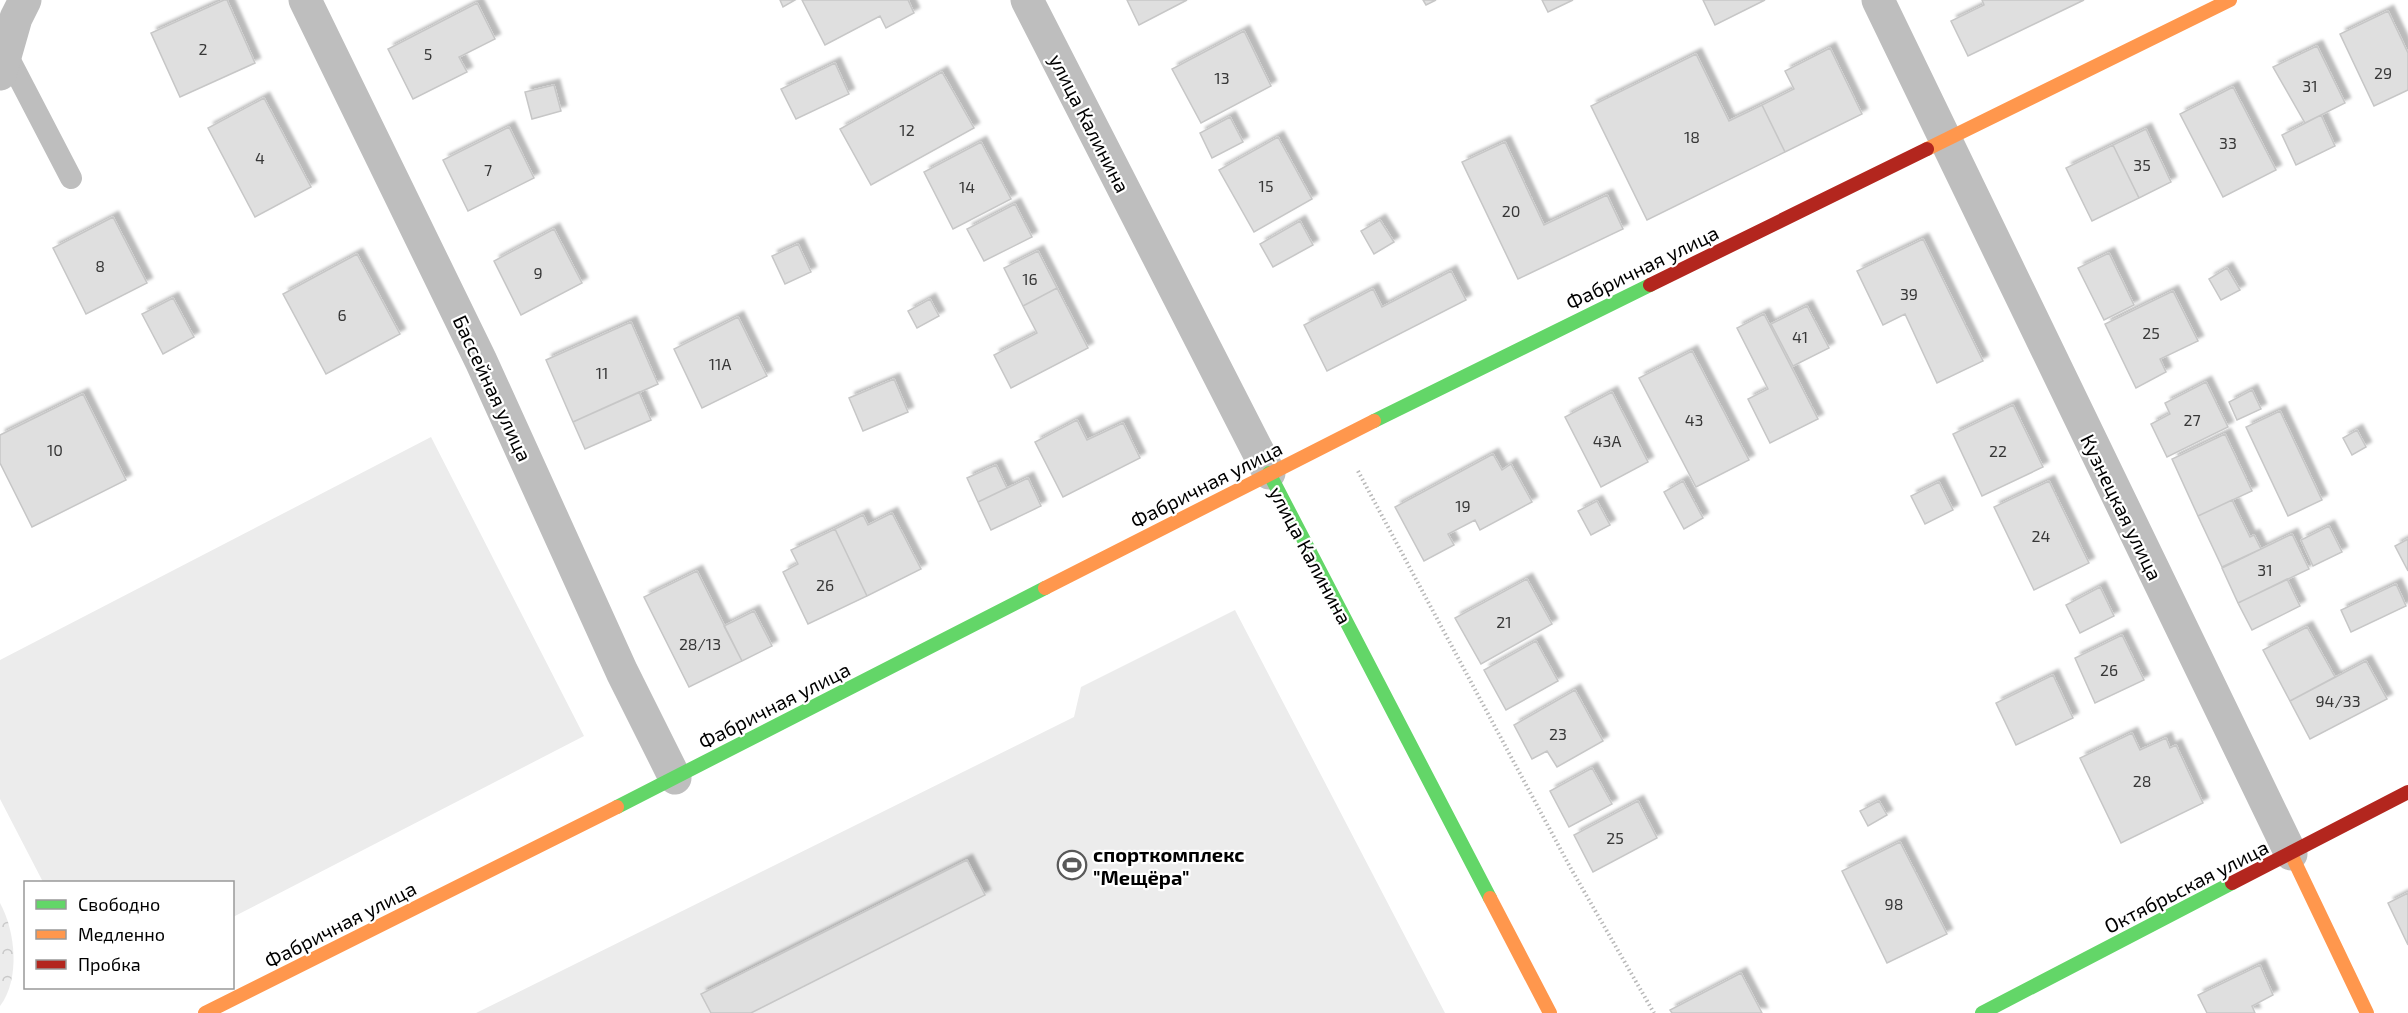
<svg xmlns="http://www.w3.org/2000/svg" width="2408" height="1013" viewBox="0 0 2408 1013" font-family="'Exo 2',sans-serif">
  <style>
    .forest { fill: url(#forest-crowns) }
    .green { fill: #ececec }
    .building { fill: #dfdfdf; stroke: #c7c7c7; stroke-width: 1.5; filter: url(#shadow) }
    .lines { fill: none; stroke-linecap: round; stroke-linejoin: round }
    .path { stroke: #b9b9b9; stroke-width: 4; stroke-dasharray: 1.5 3; stroke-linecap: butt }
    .lane { stroke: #bebebe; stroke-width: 22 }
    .street { stroke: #bebebe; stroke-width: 33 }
    .fast { stroke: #63d668; stroke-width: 14 }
    .slow { stroke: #ff974d; stroke-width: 14 }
    .jam { stroke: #b3261e; stroke-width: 14 }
    .labels { text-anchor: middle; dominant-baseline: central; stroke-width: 4.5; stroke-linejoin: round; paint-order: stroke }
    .number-label { font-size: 16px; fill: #383838 }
    .street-label { font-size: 20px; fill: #000; stroke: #fff }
    .poi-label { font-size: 20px; font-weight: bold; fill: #000; stroke: #fff; text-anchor: start }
  </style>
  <defs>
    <pattern id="forest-crowns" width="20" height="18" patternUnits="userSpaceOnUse" patternTransform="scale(1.5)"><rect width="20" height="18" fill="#ececec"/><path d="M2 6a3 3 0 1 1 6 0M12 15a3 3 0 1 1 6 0" fill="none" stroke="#c9c9c9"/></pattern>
    <filter id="shadow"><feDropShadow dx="5.5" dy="-5.5" stdDeviation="1.5" flood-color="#0004"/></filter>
  </defs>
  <rect width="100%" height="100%" fill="#fff"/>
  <!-- forest -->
  <path class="forest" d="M0 903C16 932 20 980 0 1006Z"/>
  <!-- green -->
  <path class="green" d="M431 437 584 736 233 917 232 882H43L0 799V660Z
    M1235 610 1445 1013H476L1074 717 1081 687Z"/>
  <!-- building -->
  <path class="building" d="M224 0H227L255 63 180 97 151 33Z
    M780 0H795L783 7Z
    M802 0H908L914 13 886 28 880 16 825 45Z
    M1127 0H1187L1139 25Z
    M1423 0H1436L1426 5Z
    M1542 0H1573L1548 12Z
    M1703 0H1765L1715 25Z
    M1982 0H2084L1968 56 1951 21 1984 5Z
    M477 3 495 39 459 57 467 72 413 99 388 49Z
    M2388 11 2408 53V90L2374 106 2340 34Z
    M1244 31 1271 86 1201 123 1172 69Z
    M2317 46 2345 103 2305 123 2273 67Z
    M1830 48 1862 114 1785 152 1762 105 1794 89 1785 71Z
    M1696 54 1729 121 1762 105 1785 152 1647 220 1591 106Z
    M835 63 849 94 796 119 781 89Z
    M942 72 974 128 871 185 840 129Z
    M554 85 561 111 532 119 525 92Z
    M2233 87 2276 170 2223 197 2180 114Z
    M264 98 311 187 255 217 208 128Z
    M2321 115 2335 146 2296 165 2282 135Z
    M1230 117 1243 142 1212 158 1200 133Z
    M509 127 534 178 468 211 443 160Z
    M2146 129 2171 182 2139 198 2113 145Z
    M1278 137 1312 199 1254 232 1219 170Z
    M981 142 1011 199 953 229 924 172Z
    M1505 142 1544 225 1607 195 1623 229 1518 279 1462 162Z
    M2113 145 2139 198 2092 221 2066 168Z
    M1015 204 1032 237 984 261 967 229Z
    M113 217 147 283 86 314 53 248Z
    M1380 220 1394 242 1374 254 1361 231Z
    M1300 221 1313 245 1273 267 1260 244Z
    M554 229 582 283 521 315 494 261Z
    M1923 239 1983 361 1937 383 1905 314 1883 325 1857 271Z
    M798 244 811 272 785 284 772 256Z
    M1038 251 1057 288 1023 306 1004 268Z
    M2109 253 2134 305 2104 320 2078 268Z
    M357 254 400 334 326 374 283 294Z
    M2227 268 2240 290 2221 300 2209 279Z
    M1451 271 1466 300 1327 371 1304 325 1373 289 1382 307Z
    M1057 288 1088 348 1011 388 994 355 1037 333 1023 306Z
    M2173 291 2198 341 2160 359 2166 372 2136 388 2105 324Z
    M173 298 194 337 163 354 142 314Z
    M930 299 939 316 917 328 908 311Z
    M1807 306 1829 348 1793 366 1771 324Z
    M1764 314 1818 419 1770 443 1748 399 1768 389 1737 328Z
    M738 317 767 376 702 408 674 349Z
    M631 322 658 384 573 422 546 360Z
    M1692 351 1749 460 1696 487 1639 378Z
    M894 379 908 412 863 431 849 398Z
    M2206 382 2228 427 2167 457 2151 424 2170 414 2165 403Z
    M2252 390 2261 409 2237 420 2229 402Z
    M639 392 651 420 585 449 573 422Z
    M1612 392 1648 462 1601 487 1565 417Z
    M83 394 126 480 32 527 0 463V435Z
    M2013 405 2043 467 1982 496 1953 434Z
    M2280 411 2322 500 2288 516 2246 427Z
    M1077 420 1087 440 1123 423 1140 458 1063 497 1035 442Z
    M2357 430 2366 447 2352 455 2343 438Z
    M2225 434 2252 491 2198 516 2172 459Z
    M1493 454 1502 470 1511 464 1532 502 1480 530 1475 520 1448 534 1454 545 1424 561 1395 507Z
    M996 465 1007 488 978 502 967 478Z
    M1028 478 1041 506 991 530 978 502Z
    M1683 481 1703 518 1684 529 1664 492Z
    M2049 481 2089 563 2034 590 1994 507Z
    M1939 482 1953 510 1925 524 1911 496Z
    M2232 500 2250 537 2254 535 2261 549 2222 567 2198 516Z
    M1597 501 1610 525 1591 535 1578 511Z
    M892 513 921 569 867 596 835 529 863 515 868 525Z
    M2329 526 2342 552 2313 566 2301 540Z
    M835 529 867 596 808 624 783 572 798 564 791 550Z
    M2292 534 2309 569 2238 603 2222 568Z
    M2408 539V571L2395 546Z
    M697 571 742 661 689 687 644 597Z
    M1527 579 1552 624 1481 664 1455 618Z
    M2287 579 2300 606 2252 630 2238 603Z
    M2396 584 2406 606 2351 632 2341 610Z
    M2100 587 2114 616 2080 633 2066 605Z
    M754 611 772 646 742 661 724 626Z
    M2307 627 2335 677 2290 701 2263 650Z
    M2122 635 2144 680 2095 703 2075 658Z
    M1536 641 1558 681 1506 710 1484 670Z
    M2366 661 2387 699 2310 739 2290 701Z
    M2053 675 2073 718 2016 745 1996 703Z
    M1575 690 1603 741 1557 767 1547 751 1532 759 1514 725Z
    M2132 733 2140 750 2166 738 2170 748 2176 745 2203 803 2121 843 2080 758Z
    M1592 768 1612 804 1569 827 1550 791Z
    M1638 801 1657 838 1593 872 1574 835Z
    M1879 801 1887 815 1868 826 1860 811Z
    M1900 842 1947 934 1887 963 1842 871Z
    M967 860 985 895 751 1013H711L701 994Z
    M2408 893V945L2388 903Z
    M2260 965 2273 995 2252 1006 2255 1013H2207L2198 995Z
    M1741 973 1762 1013H1672L1670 1010Z"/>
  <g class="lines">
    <!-- path -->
    <path class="path" d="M1358 471 1570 867 1654 1013"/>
    <!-- lane -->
    <path class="lane" d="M5 51 71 178"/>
    <!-- street -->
    <path class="street" d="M305 0 481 361 622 672 675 778
      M1027 0 1269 473
      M1878 0 2291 854
      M0 74 16 18 25 0"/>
    <!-- fast -->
    <path class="fast" d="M1374 421 1650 285
      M1269 473 1490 898
      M617 807 1045 588
      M1982 1013 2232 883"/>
    <!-- slow -->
    <path class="slow" d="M1927 149 2230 0
      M1045 588 1374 421
      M2291 854 2367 1013
      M1490 898 1550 1013
      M205 1013 617 807"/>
    <!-- jam -->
    <path class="jam" d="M1650 285 1927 149
      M2232 883 2408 792"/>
  </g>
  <!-- icons -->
  <defs>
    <g id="stadium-ring" transform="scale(1.5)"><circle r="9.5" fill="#fff" stroke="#595959" stroke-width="1.5"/><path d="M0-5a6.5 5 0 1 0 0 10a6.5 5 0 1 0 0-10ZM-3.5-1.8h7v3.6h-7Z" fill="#595959"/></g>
  </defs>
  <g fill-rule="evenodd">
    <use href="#stadium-ring" x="1072" y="865"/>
  </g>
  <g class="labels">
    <!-- number labels -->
    <g class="number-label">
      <text x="203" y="48">2</text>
      <text x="428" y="53">5</text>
      <text x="2383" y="72">29</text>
      <text x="1222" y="77">13</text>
      <text x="2310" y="85">31</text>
      <text x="907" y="129">12</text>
      <text x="1692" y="136">18</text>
      <text x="2228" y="142">33</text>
      <text x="260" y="157">4</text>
      <text x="2142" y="164">35</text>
      <text x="488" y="169">7</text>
      <text x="1266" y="185">15</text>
      <text x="967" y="186">14</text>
      <text x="1511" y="210">20</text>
      <text x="100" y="265">8</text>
      <text x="538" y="272">9</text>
      <text x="1030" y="278">16</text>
      <text x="1909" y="293">39</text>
      <text x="342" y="314">6</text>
      <text x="2151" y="332">25</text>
      <text x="1800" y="336">41</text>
      <text x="720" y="363">11А</text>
      <text x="602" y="372">11</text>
      <text x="1694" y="419">43</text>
      <text x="2192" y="419">27</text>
      <text x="1607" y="440">43А</text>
      <text x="55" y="449">10</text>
      <text x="1998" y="450">22</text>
      <text x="1463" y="505">19</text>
      <text x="2041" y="535">24</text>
      <text x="2265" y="569">31</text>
      <text x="825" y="584">26</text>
      <text x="1504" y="621">21</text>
      <text x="700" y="643">28/13</text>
      <text x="2109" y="669">26</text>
      <text x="2338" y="700">94/33</text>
      <text x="1558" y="733">23</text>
      <text x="2142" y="780">28</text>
      <text x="1615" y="837">25</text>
      <text x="1894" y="903">98</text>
    </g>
    <!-- street labels -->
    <g class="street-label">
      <text transform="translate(1090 123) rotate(63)">улица Калинина</text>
      <text transform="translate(1642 267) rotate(-26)">Фабричная улица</text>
      <text transform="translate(493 388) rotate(65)">Бассейная улица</text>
      <text transform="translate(1206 484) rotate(-27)">Фабричная улица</text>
      <text transform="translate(2122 507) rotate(64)">Кузнецкая улица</text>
      <text transform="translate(1311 555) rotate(62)">улица Калинина</text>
      <text transform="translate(774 705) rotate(-27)">Фабричная улица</text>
      <text transform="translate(2186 886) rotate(-27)">Октябрьская улица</text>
      <text transform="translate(340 924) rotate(-27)">Фабричная улица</text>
    </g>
    <!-- poi labels -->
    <g class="poi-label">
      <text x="1093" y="854">спорткомплекс<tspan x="1093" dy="23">"Мещёра"</tspan></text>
    </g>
  </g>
  <!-- legend -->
  <rect x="24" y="881" width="210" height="108" fill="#ffffff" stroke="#999999" stroke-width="1.5"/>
  <rect x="36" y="900" width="30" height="9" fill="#63d668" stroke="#999999" stroke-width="1.5"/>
  <text x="78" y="911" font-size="18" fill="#000000">Свободно</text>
  <rect x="36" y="930" width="30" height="9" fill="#ff974d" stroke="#999999" stroke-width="1.5"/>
  <text x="78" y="941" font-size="18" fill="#000000">Медленно</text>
  <rect x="36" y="960" width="30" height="9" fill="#b3261e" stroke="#999999" stroke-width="1.5"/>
  <text x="78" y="971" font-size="18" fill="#000000">Пробка</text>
</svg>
